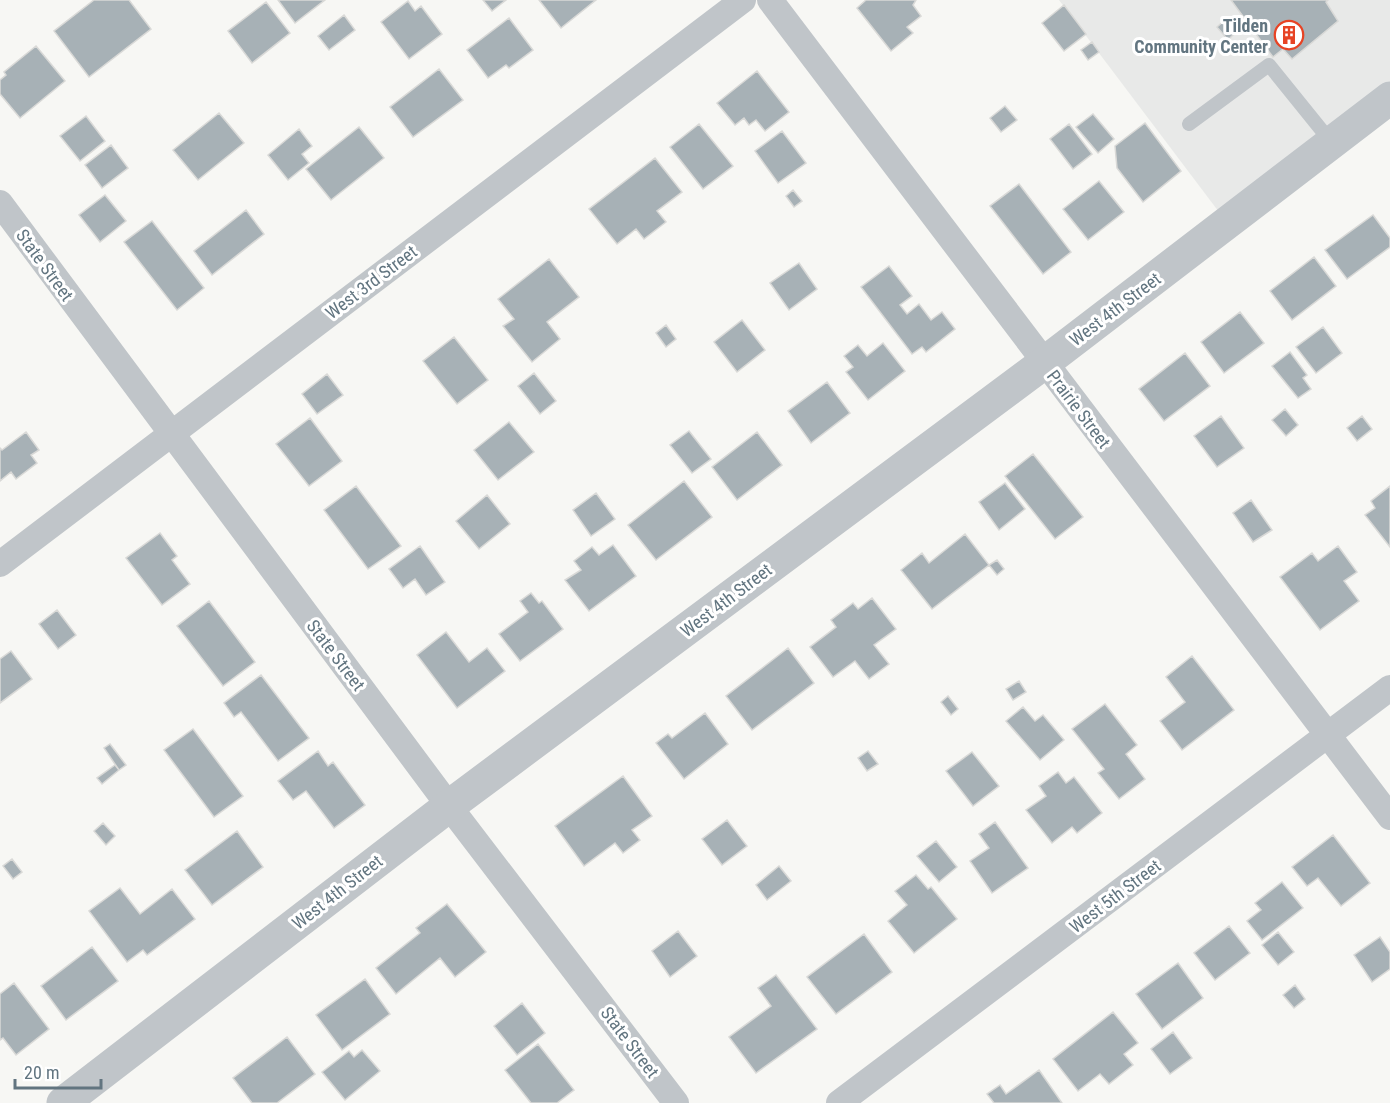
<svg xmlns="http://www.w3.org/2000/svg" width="1390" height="1103" viewBox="0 0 1390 1103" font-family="'Roboto Condensed',sans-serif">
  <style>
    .built { fill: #e8e9e8 }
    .building { fill: #a7b1b6; stroke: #d9d9d7; stroke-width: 1.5 }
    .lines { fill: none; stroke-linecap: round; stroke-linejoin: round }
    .service { stroke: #c0c5c9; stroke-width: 14 }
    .minor { stroke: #c0c5c9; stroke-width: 26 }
    .tertiary { stroke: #c0c5c9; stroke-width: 33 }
    .labels { text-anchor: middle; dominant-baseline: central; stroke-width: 6; stroke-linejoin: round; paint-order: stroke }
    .poi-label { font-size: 18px; font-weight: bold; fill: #627580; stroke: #fff; text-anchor: end }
    .street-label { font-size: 18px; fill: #627580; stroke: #fff }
  </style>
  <rect width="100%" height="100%" fill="#f7f7f4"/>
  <!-- built -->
  <path class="built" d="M1059 0H1390V98L1228 224Z"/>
  <!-- building -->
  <path class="building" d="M94 0H129L151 29 89 77 54 31Z
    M278 0H325L295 23Z
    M483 0H506L492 11Z
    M539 0H596L561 28Z
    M866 0H916L913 5 921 16 907 27 913 33 891 51 857 8Z
    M1231 0H1328L1326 2 1338 21 1292 59 1283 49 1273 57Z
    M408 1 415 11 421 6 442 34 409 59 381 22Z
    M266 2 290 33 252 63 228 31Z
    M1064 5 1086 34 1064 51 1042 23Z
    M344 15 355 30 329 50 318 36Z
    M509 18 533 50 509 68 506 65 488 78 467 50Z
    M1226 19 1237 31 1228 40 1217 27Z
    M1092 42 1099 52 1088 60 1081 50Z
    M36 46 65 81 20 118 0 94V80L6 75 4 72Z
    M439 69 463 100 413 137 390 107Z
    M757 71 789 112 765 131 756 120 749 125 744 118 735 125 717 103Z
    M1005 106 1017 120 1001 132 990 118Z
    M219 113 244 143 198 180 173 150Z
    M1093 114 1114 139 1098 153 1076 127Z
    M86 116 105 141 80 161 60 136Z
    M1145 123 1181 171 1143 202 1117 168 1115 146Z
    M699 124 733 166 703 189 670 147Z
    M1069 124 1092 154 1073 169 1050 139Z
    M359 127 384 158 331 200 306 169Z
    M299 129 312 146 302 154 309 163 288 180 268 155Z
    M782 131 806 163 778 183 755 151Z
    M111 145 128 168 102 188 85 165Z
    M655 158 682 192 657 211 666 222 644 239 636 229 617 244 589 209Z
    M1099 181 1124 212 1088 240 1063 209Z
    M1019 184 1071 252 1043 274 990 206Z
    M793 190 802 201 794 207 786 196Z
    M105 195 126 221 100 242 79 215Z
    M246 210 264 234 212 275 194 251Z
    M1373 215 1390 238V247L1347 279 1325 250Z
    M152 221 204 288 177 310 124 242Z
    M1314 257 1336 286 1292 320 1270 291Z
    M549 259 579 297 547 322 560 339 532 362 503 326 514 319 498 299Z
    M799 263 817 289 789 310 770 283Z
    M889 266 912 296 900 305 907 314 919 304 931 320 942 312 955 329 926 352 922 347 912 354 861 287Z
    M1240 312 1264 343 1224 373 1201 342Z
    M742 320 765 350 737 372 714 342Z
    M666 325 676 339 666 347 656 333Z
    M1323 327 1342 353 1316 373 1296 347Z
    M454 337 488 380 457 404 423 361Z
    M883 343 905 371 868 400 846 372 853 367 844 356 858 345 867 356Z
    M1290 352 1307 375 1303 378 1311 389 1298 398 1272 366Z
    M1185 353 1210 386 1164 421 1139 389Z
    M534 373 556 401 540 414 518 386Z
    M327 374 343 395 317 414 302 394Z
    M827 382 850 413 811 443 788 411Z
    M1285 409 1298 425 1286 436 1272 420Z
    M1221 416 1244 448 1217 467 1194 436Z
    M1362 416 1372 429 1357 441 1347 428Z
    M310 418 342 461 309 486 276 444Z
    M509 422 534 452 498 480 474 450Z
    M689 431 711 459 692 473 670 445Z
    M26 432 39 450 31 455 37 463 16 479 11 472 0 481V448L2 450Z
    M757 432 782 465 737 500 712 467Z
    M1033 454 1083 517 1055 539 1005 476Z
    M684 481 712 517 656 560 628 525Z
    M1005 483 1025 509 999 530 979 502Z
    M356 486 401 546 368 569 324 510Z
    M1390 486V547L1365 515 1375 508 1371 501Z
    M596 493 615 519 591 536 573 510Z
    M487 495 510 524 479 549 456 521Z
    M1251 500 1272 530 1253 542 1233 513Z
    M160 533 177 556 172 560 190 584 162 605 126 558Z
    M965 534 989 565 932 609 901 570 922 553 929 563Z
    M613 545 636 576 589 611 565 580 581 570 574 561 592 547 599 555Z
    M420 546 445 582 426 595 415 579 403 588 389 569Z
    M1338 546 1357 572 1344 581 1359 601 1320 630 1280 577 1312 553 1318 561Z
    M997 560 1004 569 997 575 989 565Z
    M531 593 539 603 542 601 563 629 520 661 499 634 528 612 520 601Z
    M872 598 896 629 874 645 889 664 869 679 855 661 833 677 810 647 836 627 831 620 853 603 858 609Z
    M209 601 255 662 223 686 177 626Z
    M57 610 76 635 58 649 39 624Z
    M446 632 469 662 487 648 505 671 457 708 417 655Z
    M788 648 814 683 752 730 726 696Z
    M11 651 32 679 0 703V659Z
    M1192 656 1234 710 1182 750 1160 721 1185 702 1166 677Z
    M261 675 309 738 278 761 241 712 234 717 224 703Z
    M1019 681 1026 692 1013 700 1006 689Z
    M948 696 958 709 951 715 941 702Z
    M1105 704 1137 745 1126 754 1145 779 1119 799 1098 773 1104 769 1072 729Z
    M1023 707 1035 721 1043 715 1064 740 1040 760 1006 721Z
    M705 713 728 744 684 779 656 743 668 734 672 738Z
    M193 729 243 796 214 817 164 750Z
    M110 744 126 765 119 770 104 748Z
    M318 751 328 766 333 762 365 805 334 828 306 791 293 800 278 781Z
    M868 751 878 764 867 771 858 758Z
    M972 752 999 786 973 806 946 771Z
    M115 765 119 770 102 784 97 778Z
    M1058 772 1066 783 1074 777 1102 813 1077 833 1072 827 1052 843 1026 810 1046 796 1039 786Z
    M623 776 652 816 632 830 640 840 623 853 615 843 584 866 555 826Z
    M727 820 747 846 722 865 702 839Z
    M995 822 1028 868 992 893 970 861 989 848 979 834Z
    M103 823 115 836 106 845 94 831Z
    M237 831 263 867 212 905 185 870Z
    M1333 835 1370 883 1341 906 1318 878 1307 886 1292 867Z
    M936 841 957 867 939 882 917 856Z
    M12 859 22 872 13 879 3 866Z
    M779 866 791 881 767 900 756 885Z
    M916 875 928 889 931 887 957 919 914 953 888 921 907 905 895 891Z
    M1282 882 1303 908 1262 940 1247 921 1261 910 1255 903Z
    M120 888 140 914 172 889 195 919 147 955 143 950 127 962 89 911Z
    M447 904 486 952 455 977 440 958 396 994 376 968 420 933 416 928Z
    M1229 926 1250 953 1215 980 1194 953Z
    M678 931 697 956 670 977 652 951Z
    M1278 932 1294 952 1278 965 1262 945Z
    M864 934 892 972 836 1014 807 977Z
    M1380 937 1390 952V969L1372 982 1354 955Z
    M92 947 118 981 66 1020 41 986Z
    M1178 963 1203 998 1162 1029 1136 994Z
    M776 975 817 1029 756 1073 729 1037 771 1006 758 988Z
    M365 979 390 1014 342 1050 316 1015Z
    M14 983 49 1029 16 1055 3 1038 0 1040V994Z
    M1295 985 1305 999 1294 1008 1283 995Z
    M522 1003 545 1033 517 1055 494 1026Z
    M1113 1012 1138 1043 1124 1054 1133 1065 1109 1084 1100 1074 1078 1091 1053 1059Z
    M1173 1032 1192 1058 1170 1074 1151 1049Z
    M287 1037 315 1074 277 1103H252L233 1078Z
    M538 1044 574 1090 557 1103H531L505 1070Z
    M362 1050 380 1071 345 1100 322 1072 349 1051 354 1057Z
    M1039 1070 1062 1103H994L987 1094 1000 1085 1006 1094Z"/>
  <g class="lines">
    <!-- service -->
    <path class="service" d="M1189 124 1269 65 1332 143"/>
    <!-- minor -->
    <path class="minor" d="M770 0 1390 817
      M0 203 449 806 676 1103
      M0 564 743 0
      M839 1103 1390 688"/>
    <!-- tertiary -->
    <path class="tertiary" d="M63 1103 449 806 1044 363 1390 98"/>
  </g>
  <!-- icons -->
  <defs>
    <g id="building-ring" transform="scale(1.5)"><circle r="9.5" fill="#fff" stroke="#e74324" stroke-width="1.5"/><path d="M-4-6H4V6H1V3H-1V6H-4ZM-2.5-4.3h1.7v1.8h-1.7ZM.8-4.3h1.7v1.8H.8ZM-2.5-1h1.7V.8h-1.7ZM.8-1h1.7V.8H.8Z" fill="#e74324"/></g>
  </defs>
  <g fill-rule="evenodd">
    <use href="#building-ring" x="1289" y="35"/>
  </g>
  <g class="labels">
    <!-- poi labels -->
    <g class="poi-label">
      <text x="1268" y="25">Tilden<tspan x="1268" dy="21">Community Center</tspan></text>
    </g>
    <!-- street labels -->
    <g class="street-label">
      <text transform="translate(45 265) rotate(54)">State Street</text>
      <text transform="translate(371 282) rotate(-37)">West 3rd Street</text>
      <text transform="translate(1115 309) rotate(-37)">West 4th Street</text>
      <text transform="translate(1079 409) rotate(53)">Prairie Street</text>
      <text transform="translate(726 600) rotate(-37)">West 4th Street</text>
      <text transform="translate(336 655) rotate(53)">State Street</text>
      <text transform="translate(337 892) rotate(-38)">West 4th Street</text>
      <text transform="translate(1115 896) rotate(-37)">West 5th Street</text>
      <text transform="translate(630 1042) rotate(53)">State Street</text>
    </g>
  </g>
  <!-- scale -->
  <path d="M15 1079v9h86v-9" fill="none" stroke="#627580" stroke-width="3"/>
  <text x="24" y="1079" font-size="18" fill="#627580" stroke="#ffffff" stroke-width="4.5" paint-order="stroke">20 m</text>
</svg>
